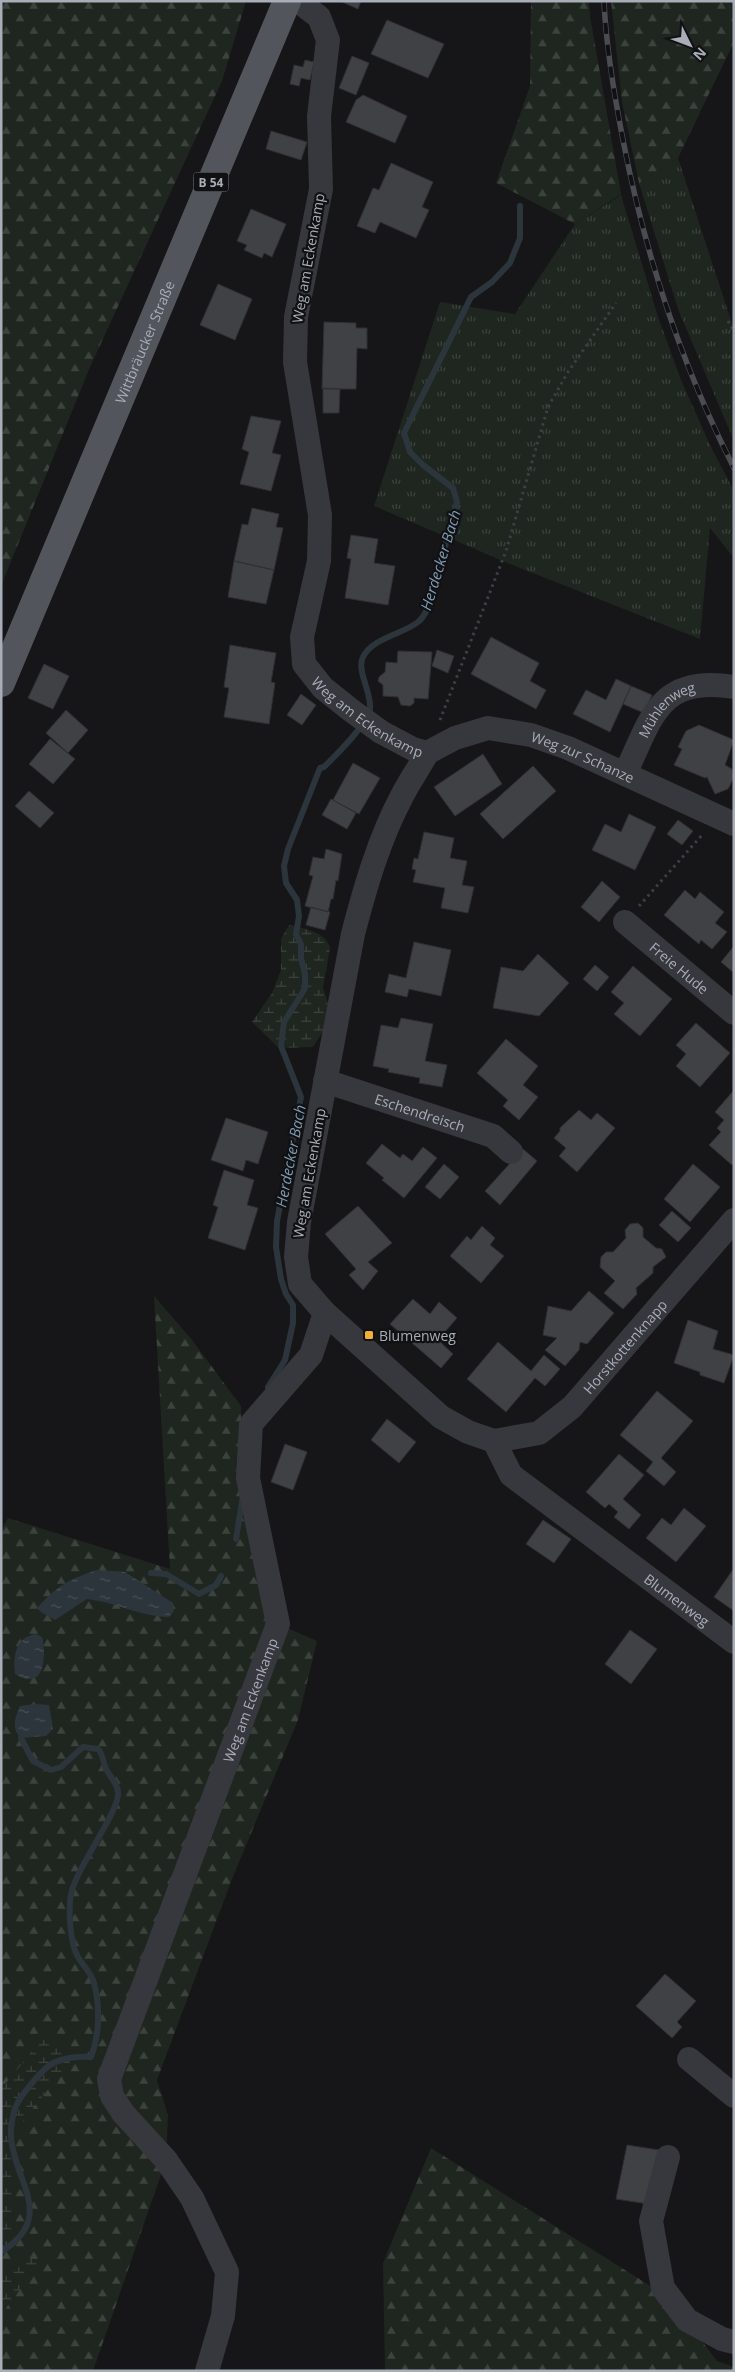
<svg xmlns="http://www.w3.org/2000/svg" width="735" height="2372" viewBox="0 0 735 2372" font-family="'Open Sans',sans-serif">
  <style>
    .grass { fill: url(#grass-tufts) }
    .forest { fill: url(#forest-firs) }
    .wetland { fill: url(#wetland-marsh) }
    .water { fill: url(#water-ripples) }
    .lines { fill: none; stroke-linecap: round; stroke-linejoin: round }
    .stream { stroke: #2c353c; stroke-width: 6 }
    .building { fill: #404145; stroke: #303034 }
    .path { stroke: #3d3f44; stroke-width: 3; stroke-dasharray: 2.5 4; stroke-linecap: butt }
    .minor { stroke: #37383d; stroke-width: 24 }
    .major { stroke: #53555c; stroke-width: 28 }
    .rail-casing { stroke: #4a4c52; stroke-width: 5.5 }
    .rail { stroke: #111113; stroke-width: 4; stroke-dasharray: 11; stroke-linecap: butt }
    .poi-dot { fill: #f2b134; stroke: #111113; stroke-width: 2 }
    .labels { text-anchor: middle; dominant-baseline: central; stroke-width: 4.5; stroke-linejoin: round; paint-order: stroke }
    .shield { fill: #111113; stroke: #7b7e86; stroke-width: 1 }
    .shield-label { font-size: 12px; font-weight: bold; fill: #a8adb8 }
    .street-label { font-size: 14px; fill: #a8adb8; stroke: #111113 }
    .poi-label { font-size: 14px; fill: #a8adb8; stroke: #111113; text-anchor: start }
    .water-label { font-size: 15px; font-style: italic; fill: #7f9bb3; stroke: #111113 }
  </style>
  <defs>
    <pattern id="grass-tufts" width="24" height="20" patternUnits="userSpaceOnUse" patternTransform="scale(1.25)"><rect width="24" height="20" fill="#1e261f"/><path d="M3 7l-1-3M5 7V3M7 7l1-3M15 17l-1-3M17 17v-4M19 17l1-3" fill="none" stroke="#3c433d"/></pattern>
    <pattern id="forest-firs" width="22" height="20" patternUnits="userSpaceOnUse" patternTransform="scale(1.25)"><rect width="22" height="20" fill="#1e261f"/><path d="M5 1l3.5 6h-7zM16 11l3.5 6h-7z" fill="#3c433d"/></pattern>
    <pattern id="wetland-marsh" width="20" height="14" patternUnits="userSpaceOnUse" patternTransform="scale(1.25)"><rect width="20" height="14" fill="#1e261f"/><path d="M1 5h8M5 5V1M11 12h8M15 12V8" fill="none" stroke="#3c433d"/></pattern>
    <pattern id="water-ripples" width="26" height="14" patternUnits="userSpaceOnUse" patternTransform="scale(1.25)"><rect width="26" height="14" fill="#2c353c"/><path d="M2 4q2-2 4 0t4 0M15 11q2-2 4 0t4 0" fill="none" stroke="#485056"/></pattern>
  </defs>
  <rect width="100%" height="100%" fill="#161618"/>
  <!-- grass -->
  <path class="grass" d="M678 158 734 330V441L678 309 639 183Z
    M621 195 658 317 681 380 709 443 734 491V558L710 528 700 639 510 564 374 506 440 302 515 314 575 224Z"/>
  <!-- forest -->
  <path class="forest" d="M1 1H246L222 81 90 367 1 586Z
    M531 1H589L590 16 621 194 575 224 496 183 530 86Z
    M611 1H734V42L678 158 639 183 622 102Z
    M154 1296 192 1340 241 1406 242 1485 278 1624 317 1641 298 1720 232 1879 157 2080 168 2115 166 2160 93 2371H1V1530L8 1518 170 1569Z
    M431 2148 668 2297 717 2361 734 2367V2371H385L383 2263Z"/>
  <!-- wetland -->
  <path class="wetland" d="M289 925C303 928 327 932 330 948L323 988 328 1003 324 1030 313 1047 279 1048 252 1022 272 993 281 970V939Z
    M47 2033 73 2058 11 2136 14 2244 1 2252V2089Z
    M28 2258 40 2262 1 2315V2265L9 2268Z"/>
  <!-- water -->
  <path class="water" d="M97 1570 125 1572 173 1603 174 1611 169 1617C142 1617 115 1602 87 1599L55 1620 41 1612 37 1608C57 1586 69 1579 97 1570Z
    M36 1634 42 1637C47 1657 44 1693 15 1674 13 1657 15 1637 36 1634Z
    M34 1704 49 1705 53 1729 46 1736 21 1738C11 1729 15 1717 20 1706Z"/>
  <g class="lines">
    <!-- stream -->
    <path class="stream" d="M268 1387 285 1360 293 1323V1305L286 1294 281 1279 276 1247 277 1221 301 1097 281 1046 284 1022 301 995 305 988V974L301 958V944L296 934 299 916 297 900 286 883 284 866 288 849 320 768 324 767C336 755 367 725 370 709 372 693 356 670 363 657 372 638 403 634 418 622 423 619 426 611 429 606L457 502 453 488 423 465 410 452 404 433 471 297 492 282 510 263 520 238V206
      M236 1539 243 1496
      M151 1573 166 1574 199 1594 216 1585 221 1576
      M1 2252C58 2216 13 2181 11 2136 10 2129 13 2113 16 2106 21 2095 40 2072 50 2065 60 2058 79 2056 91 2057 100 2034 100 2006 94 1983 91 1972 83 1966 78 1957 70 1944 68 1909 71 1894 76 1868 121 1809 118 1792 117 1782 110 1777 106 1769 102 1761 104 1755 98 1749L83 1747 61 1767 51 1770 33 1761 21 1738"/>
  </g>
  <!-- building -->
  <path class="building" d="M340 1H361L358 9Z
    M387 20 444 44 428 78 371 54Z
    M352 56 369 63 356 95 339 88Z
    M305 60 314 62 310 80 301 78 299 86 290 84 294 65 303 67Z
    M363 95 407 116 395 143 346 122 356 100Z
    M271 131 307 142 301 160 266 149Z
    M391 163 433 182 422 207 429 210 416 238 380 222 375 233 357 226 373 188 379 190Z
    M251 209 286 224 272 257 264 253 262 258 244 250 247 245 237 241Z
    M218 284 252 299 235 340 200 325Z
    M324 322 356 323V328H367V349L357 348 356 389H322Z
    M323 388 340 389 339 413H323Z
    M251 416 281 421 272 453 281 455 271 491 240 484 249 452 242 449Z
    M252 508 279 514 276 527 283 528 274 570 234 561 242 524 248 525Z
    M351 535 378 539 374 563 395 566 388 605 345 598 351 559 347 558Z
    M234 561 274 570 266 604 228 597Z
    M491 637 539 663 530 681 546 690 536 709 471 674Z
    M230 645 276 653 271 682 275 683 269 724 224 717 229 688 224 687Z
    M437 650 454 656 448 673 432 666Z
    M398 651 432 652 428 699 414 698V703L410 706 401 705 398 697 383 696V685L378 681 379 677 385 672 386 662 397 663Z
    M44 664 69 676 53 709 28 698Z
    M616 679 631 686 610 732 573 714 586 690 606 700Z
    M631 686 652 695 644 713 623 704Z
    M301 694 316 705 302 725 287 715Z
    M66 710 88 730 68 753 46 733Z
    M699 725 734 740 725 765 732 769 734 777 728 789 715 794 707 777 705 778 674 765 682 749 678 747 686 731Z
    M50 739 75 759 53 784 29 764Z
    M483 754 502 784 455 816 434 787Z
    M353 763 380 778 359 814 333 800Z
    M533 766 556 791 503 839 480 814Z
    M29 791 54 813 40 828 15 806Z
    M331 799 356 813 347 829 322 815Z
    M629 814 656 827 635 870 592 850 605 824 621 832Z
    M678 820 693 831 682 845 667 834Z
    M424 832 454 838 450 858 467 861 462 885 474 887 468 913 441 908 445 888 413 882 416 870 412 869 414 858 418 859Z
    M326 849 342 854 338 881 336 880 333 899H331L328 912 305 906 313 876 309 875 313 857 324 859Z
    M602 881 620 897 599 922 581 907Z
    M685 890 695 899 700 892 724 912 715 923 727 932 712 949 701 940 699 944 664 915Z
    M311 907 330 912 325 930 306 925Z
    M414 942 451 950 441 996 409 989 407 997 385 992 389 974 406 978Z
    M734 946V973L721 962Z
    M538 954 569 983 539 1016 493 1008 501 967 523 971Z
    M595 965 609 977 597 991 583 979Z
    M633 966 672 999 640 1036 614 1014 624 1003 611 992Z
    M401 1018 433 1024 425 1061 447 1065 442 1087 419 1083 420 1078 388 1072 389 1069 373 1066 381 1025 398 1028Z
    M696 1023 730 1053 700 1087 676 1066 686 1054 676 1045Z
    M506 1039 538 1066 523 1085 538 1097 519 1120 503 1106 508 1100 477 1073Z
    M734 1090V1164L732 1165 709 1145 721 1132 717 1128 724 1120 715 1112Z
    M579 1110 591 1120 597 1113 615 1128 577 1172 559 1156 566 1148 554 1138 560 1131V1128Z
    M226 1118 268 1132 258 1164 246 1160 243 1171 211 1160Z
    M382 1144 400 1158 403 1154 412 1161 423 1147 437 1158 404 1198 382 1180 384 1178 366 1163Z
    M523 1149 537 1161 500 1205 485 1191Z
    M444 1164 459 1177 440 1199 425 1187Z
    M693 1164 720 1187 690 1222 664 1199Z
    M224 1170 254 1180 247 1205 258 1208 245 1250 208 1238 218 1207 213 1205Z
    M358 1206 392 1243 368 1262 378 1271 363 1290 349 1275 356 1269 325 1234Z
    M672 1211 691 1228 678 1242 659 1225Z
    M638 1223 643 1228V1237L656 1248 662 1249 666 1257 653 1267V1273L636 1288 637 1294 623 1309 604 1293 615 1281 600 1267 601 1257 606 1252H613L626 1238 625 1230 630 1224Z
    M482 1226 495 1238 490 1245 504 1256 481 1283 450 1256 467 1236 471 1240Z
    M589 1291 614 1313 587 1344 580 1342 579 1350 565 1366 545 1350 557 1338 543 1335 548 1306 571 1311Z
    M413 1299 430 1314 439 1302 457 1318 438 1340 453 1354 441 1368 390 1324Z
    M688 1320 718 1331 713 1349 734 1355 724 1383 700 1375V1372L674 1363Z
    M498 1342 531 1371 544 1355 560 1369 545 1386 535 1378 506 1412 467 1379Z
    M657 1391 693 1421 661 1458 676 1472 664 1486 646 1471 653 1462 620 1435Z
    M387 1419 416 1442 399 1463 371 1440Z
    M285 1444 307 1452 293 1490 271 1482Z
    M619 1454 644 1475 623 1499 641 1515 629 1529 614 1517 618 1512 609 1504 605 1508 586 1492Z
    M684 1508 706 1526 676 1562 646 1538 662 1518 671 1525Z
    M543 1520 571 1539 554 1563 526 1544Z
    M734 1568V1611L714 1597Z
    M630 1630 657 1649 631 1684 605 1664Z
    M665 1974 696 2001 677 2022 682 2027 672 2038 636 2006Z
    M627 2145 659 2150 648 2204 616 2199Z"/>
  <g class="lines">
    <!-- path -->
    <path class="path" d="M728 321 734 332
      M440 720 506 551 548 407 568 372 616 303
      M639 906 703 834"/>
    <!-- minor -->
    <g class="minor">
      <path id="s1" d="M298 1 319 17 328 40 319 116 321 189 296 317 295 362 320 515 319 561 302 637 304 664 323 688 352 711 381 732 413 749 427 753"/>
      <path id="s2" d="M427 753C419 768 409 782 402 796 379 839 365 888 353 934L299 1222 296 1257 300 1284 325 1313 441 1417 468 1432 494 1441 511 1475 734 1642"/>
      <path id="s3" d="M427 753 455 738 488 728 531 735 568 748 734 824"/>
      <path id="s4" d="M625 774C652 717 659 675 734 687"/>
      <path id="s5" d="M625 922 734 1013"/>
      <path id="s6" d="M325 1081 493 1136 511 1152"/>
      <path id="s7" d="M494 1441 539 1433 572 1407 734 1220"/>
      <path d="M689 2059 734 2096"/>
      <path d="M668 2157 651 2221 663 2288 687 2320 722 2339 734 2342"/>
      <path id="s8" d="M207 2371 223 2316 227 2272 192 2198 166 2160 123 2113 112 2096 109 2079 278 1624 248 1478 251 1424 311 1355 325 1313"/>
    </g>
    <!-- major -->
    <path class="major" id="s9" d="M1 683 287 1"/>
    <!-- rail casing -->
    <g class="rail-casing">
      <path id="rail" d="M604 1C606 47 614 94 623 140 645 254 681 364 734 468"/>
    </g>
    <!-- rail -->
    <use href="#rail" class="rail"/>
  </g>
  <!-- markers -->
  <rect class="poi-dot" x="364" y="1330" width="10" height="10" rx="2.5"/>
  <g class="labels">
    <!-- shield labels -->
    <rect class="shield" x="193.5" y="172.5" width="35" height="19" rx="4"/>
    <g class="shield-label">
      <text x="211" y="182">B 54</text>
    </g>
    <!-- street labels -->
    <g class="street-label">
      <text transform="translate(308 258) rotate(-80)">Weg am Eckenkamp</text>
      <text stroke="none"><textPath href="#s9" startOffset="370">Wittbräucker Straße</textPath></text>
      <text stroke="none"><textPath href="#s1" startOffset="766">Weg am Eckenkamp</textPath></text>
      <text stroke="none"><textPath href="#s4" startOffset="79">Mühlenweg</textPath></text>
      <text stroke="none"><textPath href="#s3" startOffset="166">Weg zur Schanze</textPath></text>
      <text stroke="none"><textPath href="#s5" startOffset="71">Freie Hude</textPath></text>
      <text stroke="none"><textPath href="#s6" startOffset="100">Eschendreisch</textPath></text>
      <text transform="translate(309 1173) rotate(-80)">Weg am Eckenkamp</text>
      <text stroke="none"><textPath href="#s7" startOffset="168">Horstkottenknapp</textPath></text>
      <text stroke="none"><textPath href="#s2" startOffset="1050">Blumenweg</textPath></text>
      <text stroke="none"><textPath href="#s8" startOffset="735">Weg am Eckenkamp</textPath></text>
    </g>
    <!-- poi labels -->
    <g class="poi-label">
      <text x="379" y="1335">Blumenweg</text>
    </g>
    <!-- water labels -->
    <g class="water-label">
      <text transform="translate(440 560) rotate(-73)">Herdecker Bach</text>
      <text transform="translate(290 1156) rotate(-79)">Herdecker Bach</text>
    </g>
  </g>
  <!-- border -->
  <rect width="735" height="2372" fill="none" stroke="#a8adb8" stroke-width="5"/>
  <!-- north arrow -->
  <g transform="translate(690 45) rotate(132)" stroke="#111113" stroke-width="4" paint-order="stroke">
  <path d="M0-4L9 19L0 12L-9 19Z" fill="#a8adb8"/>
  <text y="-8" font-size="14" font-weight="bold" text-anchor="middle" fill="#a8adb8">N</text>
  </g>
</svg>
